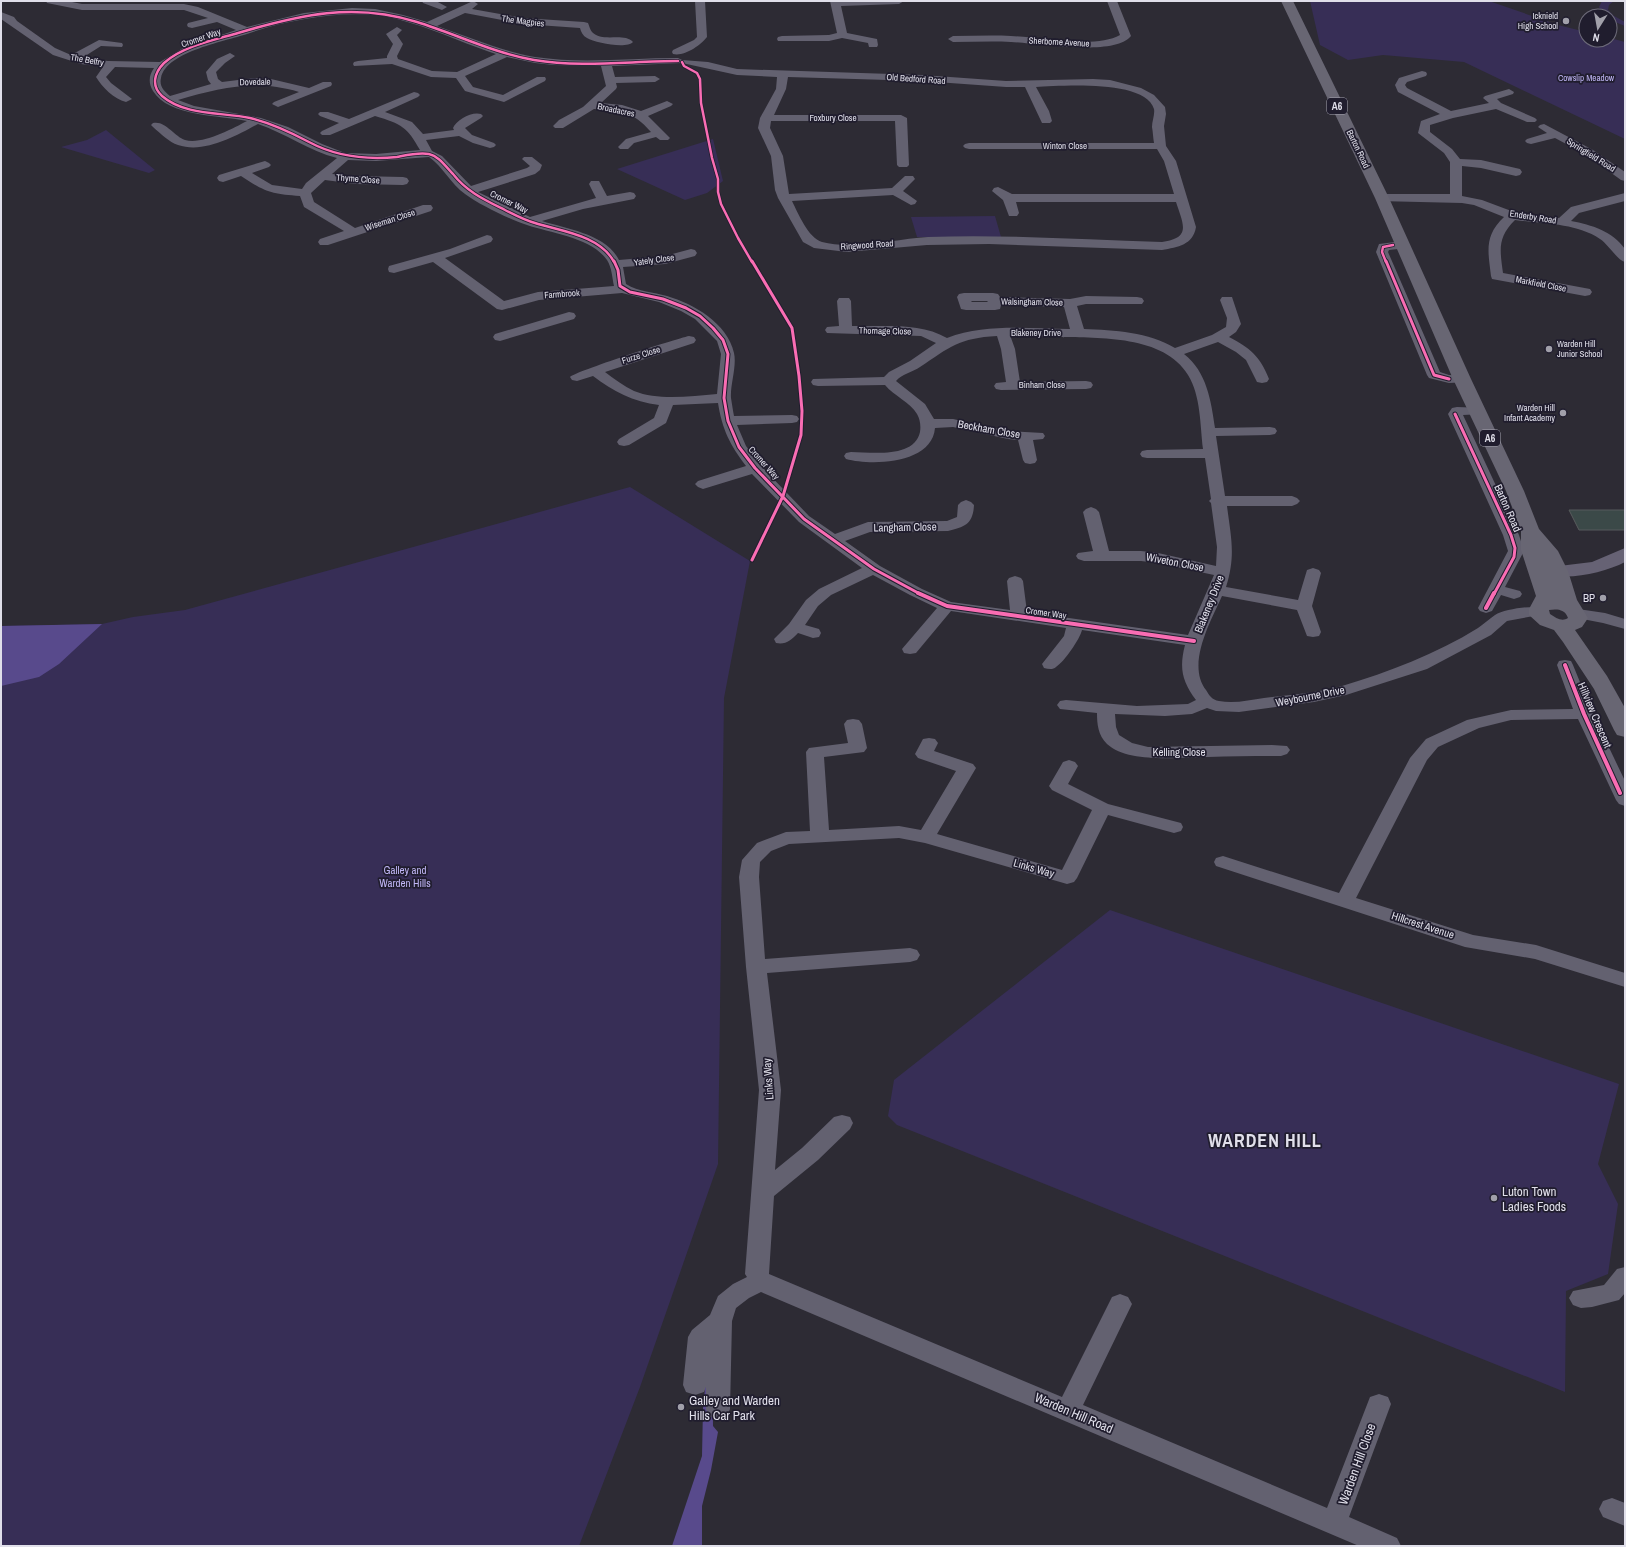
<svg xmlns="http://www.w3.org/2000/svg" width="1626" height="1547" viewBox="0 0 1626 1547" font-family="'Archivo Narrow',sans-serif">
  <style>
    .green { fill: #372e56 }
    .forest { fill: #584a8c }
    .building { fill: #3b4948; stroke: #575b5c }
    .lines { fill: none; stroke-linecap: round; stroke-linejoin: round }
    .street { fill: #636170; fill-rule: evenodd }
    .secondary { fill: #666274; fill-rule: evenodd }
    .highway { fill: #686673; fill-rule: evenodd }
    .cycleway-far2-casing { stroke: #201d2e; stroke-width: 4 }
    .cycleway-far1-casing { stroke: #201d2e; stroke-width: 5 }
    .cycleway-casing { stroke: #201d2e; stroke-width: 6 }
    .cycleway-far2 { stroke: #f96db3; stroke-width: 2.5 }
    .cycleway-far1 { stroke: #f96db3; stroke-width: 3 }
    .cycleway { stroke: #f96db3; stroke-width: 4 }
    .poi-dot { fill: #a1a0aa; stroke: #201d2e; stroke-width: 1.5 }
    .labels { text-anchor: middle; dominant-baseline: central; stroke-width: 3.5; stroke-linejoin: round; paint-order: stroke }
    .far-poi-label { font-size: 9px; fill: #e0dfea; stroke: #201d2e; text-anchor: end }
    .far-street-label { font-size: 9px; fill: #e0dfea; stroke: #201d2e }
    .far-park-label { font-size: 9px; fill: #bfb5f4; stroke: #201d2e }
    .shield { fill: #201d2e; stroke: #a6a5b2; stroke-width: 1 }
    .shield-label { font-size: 10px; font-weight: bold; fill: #e0dfea }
    .street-label { font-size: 11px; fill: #e0dfea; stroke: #201d2e }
    .poi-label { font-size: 11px; fill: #e0dfea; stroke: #201d2e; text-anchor: end }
    .park-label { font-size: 11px; fill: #bfb5f4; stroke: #201d2e }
    .near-poi-label { font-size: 13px; fill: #e0dfea; stroke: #201d2e; text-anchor: start }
    .near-street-label { font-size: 13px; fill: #e0dfea; stroke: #201d2e }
    .near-district-label { font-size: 18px; font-weight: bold; letter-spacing: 1px; fill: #e0dfea; stroke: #201d2e }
  </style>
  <rect width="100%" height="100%" fill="#2d2b34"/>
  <!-- green -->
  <path class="green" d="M1310 1H1489L1558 25 1586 32V40H1610V38L1625 42V139L1464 62 1383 55 1348 60 1320 45Z
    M1602 1H1614L1609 5 1608 10 1614 16 1625 22V26L1610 20V16L1603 15 1599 7Z
    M106 130 155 170 149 173 61 147 87 140Z
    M713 139 723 181 707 193 685 200 617 169Z
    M995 216 1001 237H917L911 217Z
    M630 487 750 561 724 698 718 1164 640 1387 579 1546H1V626L102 624 133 617 185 610Z
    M1110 910 1619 1084 1598 1164 1618 1204 1608 1274 1566 1291 1565 1392 897 1125 888 1116 894 1080Z"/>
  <!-- forest -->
  <path class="forest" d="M102 624 59 664 39 677 1 686V626Z
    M712 1344 713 1426 718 1432 711 1470 702 1506V1546H672L702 1456 703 1408 709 1350Z"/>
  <!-- building -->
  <path class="building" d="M1569 510H1625V530H1579Z"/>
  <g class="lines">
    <!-- street -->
    <path class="street" d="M46 1H67L82 4H184L198 7 247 27 304 13 352 8 375 9 403 15 427 22 473 1 478 4 472 9 523 18 584 22 588 23C589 25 590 30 592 32 602 43 624 32 633 42 627 49 595 43 587 38 583 36 581 32 580 28L523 24 465 13 437 26C469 37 501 51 535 57 582 64 631 58 678 58L682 60 708 62 737 69 922 75 1006 81 1093 79 1110 80 1141 88 1154 95 1165 107 1166 114 1164 126 1166 146 1176 161 1196 227C1193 245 1178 247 1162 250L989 244 927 245 847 252 814 248 803 242 778 198 775 190 771 156 758 128 760 118 776 89 777 77 737 75 682 63 612 66 615 77 655 76 660 79 655 82 616 83 617 87 616 89 601 103 622 105 641 111 667 101 673 104 671 106 648 116 670 138 668 140H660L656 137 634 143 628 149H620L618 147 626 139 651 132C632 110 621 112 594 109L563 128H555L553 126 559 120 583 107 606 86 601 66 553 65 535 63 507 57 465 76 473 87 503 95 537 77H545L546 79 545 81 504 102 465 91 456 78 431 77 392 64 354 66 353 64 354 62 358 61 387 58V56L393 44 386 34 397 27 402 30 397 35 403 44 397 56 398 59 432 71 457 72 496 54C456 41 416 20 375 15 351 13 328 15 305 19 286 22 267 27 250 33 228 41 166 51 161 78 159 86 164 91 170 96L211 84 208 80 206 72 217 59 230 53 235 56 225 63 216 72 218 79 222 82 254 78 271 79 309 88 323 82H331L332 84 331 86 278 107 272 104 274 102 299 92C255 79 220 88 178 100L194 106 261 118 288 127 322 144 345 153 376 154 420 150C407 127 402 124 375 116L330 135H322L320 133 322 131 339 123 320 116 318 114 320 112H328L349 119 414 92 418 93 420 95 418 97 385 112 412 122 423 134 454 130 453 128C456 120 472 111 481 114L483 116 481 118 465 128 472 135 494 143 496 145 494 147 490 148 473 143 459 136 426 140 432 151 442 156 471 186 527 168 530 166 522 159 524 157H532L542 165 540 170 535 174 478 192 530 217 596 198 589 184 591 181H599L607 196 630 192 634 193 636 196 634 199 583 209 542 221C567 229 606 234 619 260L665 256 691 249 695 250 697 253 695 256 665 264 623 267 626 284C639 292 653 292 667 296 694 304 727 323 734 353 737 366 730 385 731 398 732 404 733 411 734 416L792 415 797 416 799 419 797 422 792 423 737 425 746 446 760 465 809 516 835 534 868 522 947 521 957 517 958 505 961 502 966 500 971 502 974 505C973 524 965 527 948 531L870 532 845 541 880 566 922 589 951 602 1010 610 1007 581 1009 578 1015 576 1021 578 1023 581 1027 612 1188 635 1214 575 1158 563 1141 561H1084L1078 559 1076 556 1078 553 1093 551 1083 512 1086 509 1091 507 1096 509 1099 512 1109 551H1141L1158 553 1216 566 1217 547 1211 503 1209 501 1211 499 1205 458H1147L1142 457 1140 454 1142 451 1147 450 1203 449C1200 425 1201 396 1188 375 1164 335 1099 338 1059 337 1042 337 1026 335 1010 335L1015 349 1020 382 1086 381 1091 382 1093 385 1091 388 1086 389 1001 390 996 389 994 386 996 383 1006 382 1001 349 997 336C959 338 950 347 920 367 913 372 902 374 896 381L925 404 934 419H953L1008 431 1043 433 1045 436 1043 439 1033 440 1037 460 1035 463 1030 464 1025 463 1023 460 1018 440 1008 439 953 427 935 428C932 464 872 466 846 459L844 456 846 453 851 452C871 452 914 459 920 432 921 426 920 419 917 414 910 402 894 396 885 385L818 386 813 385 811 382 813 379 884 377 889 372 910 361 936 343 921 336 827 333 825 330 827 327 839 326 837 301 839 298H849L851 301 852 326C883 327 919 322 947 338 987 323 1029 329 1070 329L1064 307 1001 305 1000 309 995 310H966L961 309 957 297 959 294 964 293H993L998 294 1000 297 1070 299 1086 296 1137 297 1142 298 1144 301 1142 304H1086L1077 306 1084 329C1114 330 1149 332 1175 348L1212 335 1226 327 1227 318 1220 300 1222 297H1232L1241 324 1236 332 1229 337C1250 348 1260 356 1269 379L1267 382 1262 383 1257 382 1246 360 1236 352 1218 342 1184 354C1207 372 1211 401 1215 428L1270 427 1275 428 1277 431 1275 434 1270 435 1216 436 1225 496H1292L1297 498 1300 501 1297 504 1292 506H1227C1231 538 1236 555 1226 587L1298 600 1307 570 1313 568 1319 570 1321 573 1312 606 1321 632 1319 636 1313 637 1307 636 1297 610 1222 596C1211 621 1186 664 1206 690 1209 695 1212 700 1219 701 1234 704 1250 700 1264 698 1290 695 1317 693 1342 686 1389 672 1436 654 1478 628 1484 624 1489 619 1495 615 1505 609 1533 605 1545 608L1547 611 1545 614 1507 621 1491 635 1427 669 1346 695 1314 702 1239 712 1216 711 1207 708 1192 714 1165 716 1115 714 1116 727 1119 735 1132 743 1148 747 1272 745 1287 746 1290 750 1287 754 1281 756C1257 756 1232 756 1208 757 1180 757 1129 764 1107 744 1098 735 1097 724 1097 713L1060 709 1057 705 1060 701 1066 700 1137 706 1188 704 1196 700C1182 681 1179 668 1185 645L1082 630C1080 639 1064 662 1056 667 1053 670 1048 669 1044 668L1042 664 1064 636 1066 628 951 611 916 653 910 654 904 653 902 649 937 608 910 595 873 575 831 595 818 606 805 625 819 629 821 633 819 637 813 638 798 633C791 640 786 645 776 643L774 639 789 624 806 600 819 589 862 568 799 522 752 474 703 489 698 487 695 484 698 481 746 466C730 445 722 429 718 403L673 405 666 423 629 445 624 446 619 445 617 442 619 439 654 418 659 405C633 402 613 391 593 376L577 381 572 380 570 377C574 372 675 339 689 336L694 337 696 340 694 343 605 372C614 379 624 386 634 391 659 401 691 396 717 394L721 354 717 341 695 319 681 311 659 302 622 293 539 300 502 310 497 309 433 262 394 273 389 272 388 269 389 266 450 249 487 235 491 236 493 239 491 242 445 258 504 301 538 292 614 286C612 277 612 268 607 260 592 238 551 233 527 225 509 219 480 205 465 194 451 184 443 167 429 157L376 161 348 160 332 174 356 176 403 177 407 178 409 181 407 184 403 185 356 184 325 180 311 193 314 202 355 228 423 205H431L433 208 431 211 328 245H320L318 242 320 239 344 231 304 207 300 196C271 194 265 192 241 176L223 182 219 181 217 178 219 175 265 161 269 163 271 165 269 167 252 173 272 185 302 189 306 183 337 158C309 151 285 133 258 124 236 136 204 154 178 145 169 142 161 134 153 127L151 125 153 123C165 120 174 136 185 140 202 145 232 129 247 121 219 115 169 117 153 91 148 83 149 75 154 68L115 67 106 77 111 83 132 99 126 102C114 99 102 87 96 77L103 67 81 64 53 55 1 19V12L14 17 17 21 55 48 71 55 99 40 122 43 123 45 122 47 101 46 82 58 108 61 160 62 183 48 236 30 217 22 192 28 188 27 187 25 188 23 208 18 184 10H82L47 3ZM788 77 922 81 1006 87H1025L1042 123H1050L1052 121 1049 111 1036 87C1060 86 1145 79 1154 109 1155 115 1152 121 1152 127 1153 132 1153 138 1154 143H969L965 144 963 146 965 148 969 149H1157L1164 161 1174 194H1012L998 187 994 188 992 191 1003 200 1009 216H1017L1019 213 1016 202H1176C1183 224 1192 238 1162 242 1084 240 1006 234 928 237 896 239 852 250 822 242 808 238 798 213 792 201L893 195 911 205 915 204 917 201 903 191 915 179 913 176H905L892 188 789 194 783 156 770 128 771 121H895L897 165 899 167H907L909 165 907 118 901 115H774L786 89ZM971 301H987L988 302H972Z
      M422 1H436L447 7 442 10 423 3Z
      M695 1H705L707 37C701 45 684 57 673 54L672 52 673 50 694 40 697 37Z
      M830 1H904L899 4 841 6 847 33 877 39 878 45 877 47H869L868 43 842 38 829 41H778L777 39 778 37 782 36 829 35 837 33Z
      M1107 1H1117L1131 36C1115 57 1036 43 1011 42 992 41 972 42 953 42L948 39 953 36C972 36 992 35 1011 36 1040 37 1096 49 1120 35Z
      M1422 71 1426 72 1427 74 1426 76 1407 82 1405 85 1407 88 1451 111 1489 103 1483 98 1485 96 1509 89 1514 92 1513 94 1497 99 1501 103 1535 118 1537 120 1535 122H1527L1496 109 1453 118 1430 125V132L1452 149 1460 159 1481 160 1520 169 1522 172 1520 175 1516 176 1481 168 1462 166V196L1482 200 1514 212 1559 218 1571 207 1625 193V201L1579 213 1571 221C1592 225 1612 231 1625 249V262C1617 260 1609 245 1600 239 1576 223 1543 224 1515 220 1497 238 1500 250 1503 273L1590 289 1592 292 1590 295 1585 296 1492 279 1491 276C1488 251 1484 236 1504 217L1474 205 1462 203 1378 201 1376 198 1378 195 1382 194H1450V162L1444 153 1418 133 1421 121 1440 114 1398 92 1395 85 1399 78Z
      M1544 124 1593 150 1625 172V181L1621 180 1585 154 1555 138 1531 144 1527 143 1525 141 1527 139 1547 133 1538 127 1540 125Z
      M1403 241 1407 242 1409 245 1407 248 1389 250 1388 252 1440 372 1449 375 1467 376 1469 379 1467 382 1449 383 1429 378 1427 375 1376 252 1379 244Z
      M569 312 574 313 576 316 574 319 500 341 495 340 493 337 495 334Z
      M1457 407 1483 408 1485 411 1483 414 1463 415 1519 535 1524 551 1505 587 1520 591 1522 594 1520 597 1514 599 1501 595 1492 611 1486 613 1480 611 1478 608 1508 551 1503 535 1448 414 1452 408Z
      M1578 609 1605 613 1625 619V629L1603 623 1572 617 1570 614 1572 611Z
      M1565 660 1571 661 1573 665 1593 714 1625 781V806L1619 804 1616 800 1578 719 1511 720 1479 728 1438 747 1427 760 1356 898 1473 935 1536 945 1625 973V987L1535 959 1465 947 1216 866 1214 862 1216 858 1223 856 1339 893 1410 758 1426 739 1467 720 1511 710 1573 709 1557 665 1559 661Z
      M853 719 859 720 862 724 867 748 864 752 824 757 829 830 899 826 921 830 956 771 918 758 915 754 923 739 929 738 935 739 938 743 934 751 973 764 976 768 937 834 1062 870 1092 810 1052 790 1049 786 1063 762 1069 760 1075 762 1078 766 1068 784 1108 804 1181 823 1183 827 1181 831 1174 833 1108 815 1077 878 1074 882 1067 884 925 843 899 838 789 844 771 851 760 862 759 877 765 959 910 948 917 950 920 955 917 960 910 962 767 973 781 1090 775 1170 802 1148 834 1117 842 1115 850 1117 853 1123 850 1129 818 1160 774 1196 769 1274 1062 1397 1112 1297 1120 1294 1128 1297 1132 1304 1083 1405 1327 1508 1370 1397 1379 1394 1388 1397 1391 1404 1349 1517 1397 1538 1401 1546H1359L761 1292 749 1298 736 1308 732 1321 730 1409 727 1416 718 1420 709 1416 706 1409V1387L704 1392 695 1395 686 1392 683 1385 688 1337 692 1330 710 1315 718 1296 733 1284 747 1277 745 1274 759 1090 746 967 739 877 742 860 757 843 786 832 810 831 806 752 809 748 848 743 844 724 847 720Z
      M1625 1267V1293L1619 1300 1592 1307 1581 1308 1573 1305 1569 1298 1573 1291 1604 1285 1617 1269Z
      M1612 1498 1625 1503V1526L1603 1517 1599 1509 1603 1501Z"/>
    <!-- secondary -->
    <path class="secondary" d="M1625 548V562C1606 572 1572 580 1551 575L1548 571 1551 567 1592 562Z"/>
    <!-- highway -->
    <path class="highway" d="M1281 1H1293L1389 198 1471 379 1524 491 1539 529 1558 551 1568 571 1577 600 1588 618 1582 627 1575 630 1607 676 1625 708V737L1617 735 1614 730 1594 689 1563 642 1554 630 1540 625 1529 615V609L1536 596 1521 550V531L1506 491 1453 379 1375 198ZM1549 610C1557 609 1565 609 1568 618 1562 622 1556 618 1550 614Z"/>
    <!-- cycleway-far2 casing -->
    <g class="cycleway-far2-casing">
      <path id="cycleway-far2" d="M682 62 684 66 697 73 700 79 701 103 712 158 718 179V192L721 204 738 238 752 262
        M614 262C600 235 560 231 535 223 524 220 515 215 505 210 485 200 467 192 453 174 446 167 439 156 429 154 419 152 407 155 397 157 366 160 337 157 309 142 290 132 271 123 250 118 222 112 185 116 162 96 151 86 154 73 164 63 183 46 214 40 238 33 299 15 354 2 417 22 456 34 493 53 534 60 581 68 630 61 678 61
        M1386 262 1382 252 1383 247 1393 245"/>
    </g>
    <!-- cycleway-far1 casing -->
    <g class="cycleway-far1-casing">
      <path id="cycleway-far1" d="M614 261 618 270 620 286 630 292 663 299 686 308 700 316 713 328 723 340 728 354 724 398 728 421 739 447 755 468 804 519 874 569 920 594
        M752 261 792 328 799 376 802 411 801 435 783 496 752 560
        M1386 261 1434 375 1449 379
        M1455 414 1511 535 1515 548 1514 557 1494 594"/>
    </g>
    <!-- cycleway casing -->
    <g class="cycleway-casing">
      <path id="cycleway" d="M918 593 947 606 1194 641
        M1486 608 1494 593
        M1565 665 1584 714 1620 793"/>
    </g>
    <!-- cycleway-far2 -->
    <use href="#cycleway-far2" class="cycleway-far2"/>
    <!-- cycleway-far1 -->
    <use href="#cycleway-far1" class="cycleway-far1"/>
    <!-- cycleway -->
    <use href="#cycleway" class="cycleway"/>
  </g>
  <!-- markers -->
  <g class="poi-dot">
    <circle cx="1566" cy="21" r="4"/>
    <circle cx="1549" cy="349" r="4"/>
    <circle cx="1563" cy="413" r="4"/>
    <circle cx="1603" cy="598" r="4"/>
    <circle cx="1494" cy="1198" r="4"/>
    <circle cx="681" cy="1407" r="4"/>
  </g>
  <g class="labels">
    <!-- far-poi labels -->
    <g class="far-poi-label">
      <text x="1558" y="16">Icknield<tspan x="1558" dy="10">High School</tspan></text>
      <text x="1557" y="344" text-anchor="start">Warden Hill<tspan x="1557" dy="10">Junior School</tspan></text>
      <text x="1555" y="408">Warden Hill<tspan x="1555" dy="10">Infant Academy</tspan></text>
    </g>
    <!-- far-street labels -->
    <g class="far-street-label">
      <text transform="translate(523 21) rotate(7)">The Magpies</text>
      <text transform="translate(201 38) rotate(-19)">Cromer Way</text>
      <text transform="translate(1059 42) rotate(3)">Sherborne Avenue</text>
      <text transform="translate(87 60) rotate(10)">The Belfry</text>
      <text transform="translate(916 79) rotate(4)">Old Bedford Road</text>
      <text transform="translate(255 82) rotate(-1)">Dovedale</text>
      <text transform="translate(616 110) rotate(12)">Broadacres</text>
      <text x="833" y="118">Foxbury Close</text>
      <text x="1065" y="146">Winton Close</text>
      <text transform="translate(1358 149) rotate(64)">Barton Road</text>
      <text transform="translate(1591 155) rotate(32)">Springfield Road</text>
      <text transform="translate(358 179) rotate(4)">Thyme Close</text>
      <text transform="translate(509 202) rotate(26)">Cromer Way</text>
      <text transform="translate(1533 217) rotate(9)">Enderby Road</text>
      <text transform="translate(390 220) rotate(-18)">Wiseman Close</text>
      <text transform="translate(867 245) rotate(-4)">Ringwood Road</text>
      <text transform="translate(654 260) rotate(-8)">Yately Close</text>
      <text transform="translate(1541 284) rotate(11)">Markfield Close</text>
      <text transform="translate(562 294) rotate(-4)">Farmbrook</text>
      <text transform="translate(1032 302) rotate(1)">Walsingham Close</text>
      <text transform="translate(885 331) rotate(1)">Thornage Close</text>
      <text x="1036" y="333">Blakeney Drive</text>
      <text transform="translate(641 355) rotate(-18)">Furze Close</text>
      <text x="1042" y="385">Binham Close</text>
      <text transform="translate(764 463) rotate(48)">Cromer Way</text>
      <text transform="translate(1046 613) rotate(8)">Cromer Way</text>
    </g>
    <!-- far-park labels -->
    <g class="far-park-label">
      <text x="1586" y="78">Cowslip Meadow</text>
    </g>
    <!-- shield labels -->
    <g class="shield">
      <rect x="1327" y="98" width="20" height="16" rx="3"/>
      <rect x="1480" y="430" width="20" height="16" rx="3"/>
    </g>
    <g class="shield-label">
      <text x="1337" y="106">A6</text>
      <text x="1490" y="438">A6</text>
    </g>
    <!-- street labels -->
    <g class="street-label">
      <text transform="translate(989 429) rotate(10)">Beckham Close</text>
      <text transform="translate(1508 508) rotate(66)">Barton Road</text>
      <text transform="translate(905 527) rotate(-1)">Langham Close</text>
      <text transform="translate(1175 562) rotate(11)">Wiveton Close</text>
      <text transform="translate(1209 604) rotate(-68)">Blakeney Drive</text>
      <text transform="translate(1310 696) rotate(-11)">Weybourne Drive</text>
      <text transform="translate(1595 715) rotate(67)">Hillview Crescent</text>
      <text x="1179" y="752">Kelling Close</text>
      <text transform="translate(1034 868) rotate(16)">Links Way</text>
      <text transform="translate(1423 925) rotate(18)">Hillcrest Avenue</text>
      <text transform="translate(768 1079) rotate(-94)">Links Way</text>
    </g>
    <!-- poi labels -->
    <g class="poi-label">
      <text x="1595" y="598">BP</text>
    </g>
    <!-- park labels -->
    <g class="park-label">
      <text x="405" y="870">Galley and<tspan x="405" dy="13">Warden Hills</tspan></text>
    </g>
    <!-- near-poi labels -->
    <g class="near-poi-label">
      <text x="1502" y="1191">Luton Town<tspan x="1502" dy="15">Ladies Foods</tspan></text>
      <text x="689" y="1400">Galley and Warden<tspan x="689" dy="15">Hills Car Park</tspan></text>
    </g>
    <!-- near-street labels -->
    <g class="near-street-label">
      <text transform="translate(1074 1413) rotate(23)">Warden Hill Road</text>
      <text transform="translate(1357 1464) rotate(-70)">Warden Hill Close</text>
    </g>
    <!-- near-district labels -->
    <g class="near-district-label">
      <text x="1265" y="1140">WARDEN HILL</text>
    </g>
  </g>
  <!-- border -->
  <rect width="1626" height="1547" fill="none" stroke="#e0dfea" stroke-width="4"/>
  <!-- north arrow -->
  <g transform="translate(1598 28) rotate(191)"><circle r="19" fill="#201d2e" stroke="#6d6b79"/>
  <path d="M0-3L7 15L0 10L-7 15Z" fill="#a1a0aa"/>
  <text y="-6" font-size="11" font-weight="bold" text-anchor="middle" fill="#e0dfea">N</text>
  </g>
</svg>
